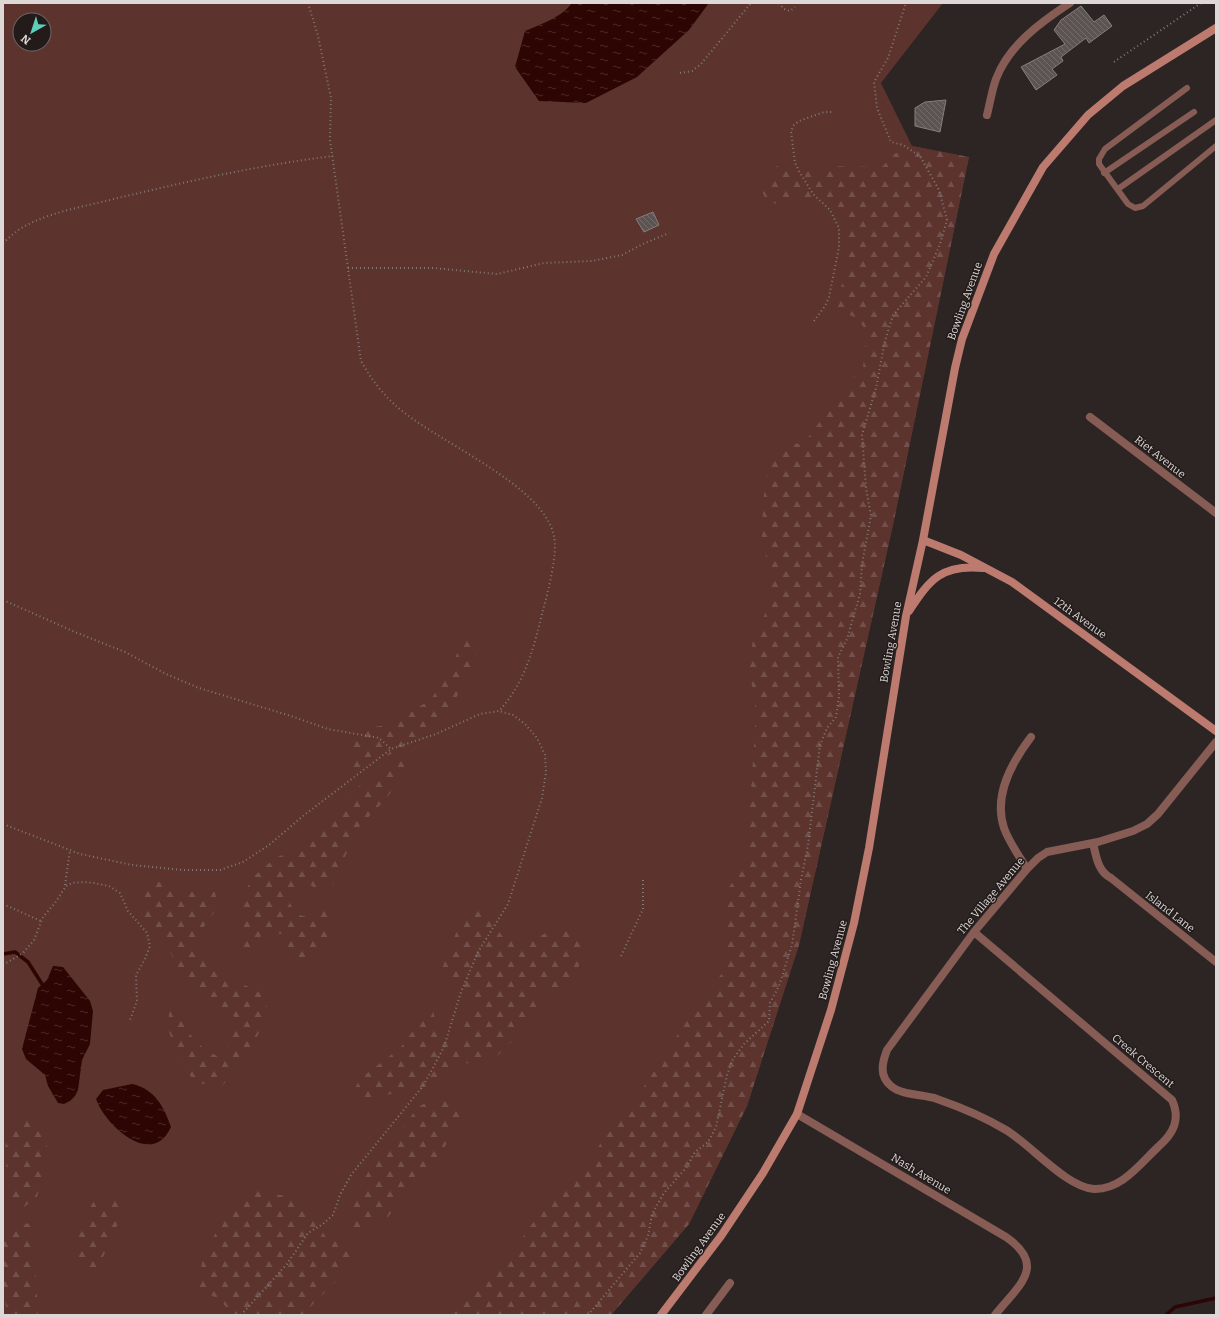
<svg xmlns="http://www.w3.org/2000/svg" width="1219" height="1318" viewBox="0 0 1219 1318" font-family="Bitter,serif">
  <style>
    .green { fill: #5c332d; fill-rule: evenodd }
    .forest { fill: url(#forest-firs) }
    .water { fill: url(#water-ripples) }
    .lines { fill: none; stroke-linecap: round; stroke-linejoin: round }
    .stream { stroke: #2d0503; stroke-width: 3.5 }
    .building { fill: url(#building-back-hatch); stroke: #867e7c }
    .path { stroke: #807a79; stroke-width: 2; stroke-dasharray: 1 3; stroke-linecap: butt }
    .service { stroke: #875c55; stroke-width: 6 }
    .minor { stroke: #875c55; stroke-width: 8 }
    .secondary { stroke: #bd7a6e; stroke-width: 8 }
    .labels { text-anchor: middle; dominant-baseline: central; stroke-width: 3; stroke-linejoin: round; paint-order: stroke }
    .street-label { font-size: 11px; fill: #ddd8d7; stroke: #221b1a }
  </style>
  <defs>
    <pattern id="forest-firs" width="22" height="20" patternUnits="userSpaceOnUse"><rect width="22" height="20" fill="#5c332d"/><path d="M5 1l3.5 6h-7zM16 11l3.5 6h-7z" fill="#73504b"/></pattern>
    <pattern id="water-ripples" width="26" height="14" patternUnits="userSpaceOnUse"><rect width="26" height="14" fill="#2d0503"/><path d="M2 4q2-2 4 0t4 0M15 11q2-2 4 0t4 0" fill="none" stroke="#4b2927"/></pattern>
    <pattern id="building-back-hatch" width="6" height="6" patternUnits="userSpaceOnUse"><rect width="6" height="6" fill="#5c5453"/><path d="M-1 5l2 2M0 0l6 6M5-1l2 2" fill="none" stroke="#736c6b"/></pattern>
  </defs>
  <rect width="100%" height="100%" fill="#2c2524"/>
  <!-- green -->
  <path class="green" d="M3 3H943L881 83 912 146 969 157 893 525 799 945 747 1106 689 1224 611 1315H3ZM20 20H44V44H20Z"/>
  <!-- forest -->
  <path class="forest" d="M912 146 969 157 893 525 799 945 747 1106 689 1224 611 1315H445L450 1305 509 1257 546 1204 580 1176 602 1141 636 1099 693 1011 723 972 727 890 746 863 755 731V699L748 668 754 634 765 614 771 581 762 537 763 502 768 465 779 445 804 443 848 384 863 367 867 332 857 318 837 310 834 301C850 278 845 250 847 223L828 199 769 204 762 192 768 174 777 166 807 169 827 166 882 167 894 154Z
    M468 635 475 637 479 643C477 654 473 662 469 672 464 683 459 694 452 704 430 736 389 758 354 770L349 765 352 740 359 729 393 724 431 699 446 677 462 643Z
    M390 761H409L405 775 383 802 357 829 333 885 326 892 315 888 306 882 294 890 289 901 295 914 308 917 324 907 332 914C331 940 320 959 291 960L288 947 290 936 266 931C257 937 257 947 249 954H244L239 949 243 927 241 899 253 877 275 858 299 848 321 831 335 817 351 793Z
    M150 880 170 885 183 892H215L218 907 198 935 200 952 231 979 265 994 268 1017 243 1061 219 1090 193 1080 179 1058 167 1027 170 1009 186 1014 187 1031 205 1050 223 1059 238 1019 204 998 187 983 169 950 162 944 141 914 144 894Z
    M482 907 503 937 524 945 551 930 582 932 588 944 576 973 562 991H543L527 1027 497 1056 470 1064 454 1060 433 1085 363 1100H355L351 1094 361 1078 400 1048 432 1006 440 1040 461 1037 474 997 440 974 456 933 469 913Z
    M436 1097 450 1100 460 1116 451 1137 438 1157 430 1168 414 1177 404 1196 388 1217 375 1221 369 1231 357 1235 348 1229 351 1209 357 1192 376 1158 392 1142 418 1107Z
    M25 1118 39 1131 47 1145 43 1175 37 1197 24 1207 14 1205 9 1198 5 1148 8 1131 12 1125Z
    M251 1188 274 1194 294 1197 310 1212 327 1239 343 1243 351 1258C345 1279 317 1296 304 1315H233L218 1298 198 1291 202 1261 217 1230 232 1204Z
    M96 1198 102 1202 117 1198 125 1205 121 1219 112 1235 96 1275 80 1267C74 1238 80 1222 96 1198Z
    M33 1223 38 1315H7L3 1280V1243L9 1225Z"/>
  <!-- water -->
  <path class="water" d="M572 3H709L689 30 637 77 586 103 539 101 515 67 525 31C541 24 561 18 572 3Z
    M53 966 63 967 90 1001 93 1011 90 1044 82 1060 78 1090 75 1096 70 1101 64 1104 58 1103 48 1086 45 1075 26 1059 22 1049 38 988 47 980Z
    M132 1084C155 1089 164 1107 171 1127 152 1169 105 1125 96 1099L103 1090Z"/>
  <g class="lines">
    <!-- stream -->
    <path class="stream" d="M3 954 15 952 28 962 42 984
      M1166 1315 1175 1307 1216 1298"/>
  </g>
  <!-- building -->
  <path class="building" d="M1081 6 1094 22 1104 15 1112 26 1089 43 1086 38 1061 57 1063 61 1052 69 1057 75 1036 90 1021 67 1065 44 1054 30 1061 20Z
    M946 100 940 132 915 126V108L925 102Z
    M653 212 659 225 644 232 636 219Z"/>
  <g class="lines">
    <!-- path -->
    <path class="path" d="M779 3 784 9 790 11 795 7
      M1114 62 1201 3
      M680 73 692 71 701 64 751 3
      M3 243C10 237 17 230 25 226 53 211 87 206 118 198 189 181 260 165 333 156
      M348 268H433L497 274 544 263 592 261 622 255 645 243 669 233
      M814 321 825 306 829 297 839 247V228L830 210 813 194 799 171 795 163 791 131 794 125 799 121 824 112H834
      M3 600 75 632 125 652 166 674 199 688 291 716 328 729 379 738 391 749
      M3 824 80 854 132 865 183 870H220L243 862 269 845 303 816 391 749 436 734 480 714 499 711C525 683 534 647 543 610 548 592 558 553 554 536 543 483 433 441 394 404 380 391 370 377 361 361L330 140 331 98 318 36 308 3
      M65 885 70 850
      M3 904 41 921
      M621 956 643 909V879
      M3 965 23 953 34 940 43 917 55 903 66 886 72 883 83 882 94 883 109 886 120 893 128 911 147 933 150 946 145 959 136 975 137 1001 130 1020
      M241 1315 287 1264 308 1233 323 1224 333 1215 340 1195 351 1175 423 1086 444 1047 461 992 478 952 508 904 542 798 546 772 545 755 537 738 525 724 513 715 499 711
      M588 1315 640 1253 648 1236 652 1214 664 1193 686 1168 695 1152 708 1142 716 1127 727 1075 733 1059 744 1044 769 1021 770 1003 779 986 792 945 801 880 808 845 820 745 827 728 836 717 839 697 838 657 847 639 860 594 862 564 871 516 866 488 862 435 876 388 885 341 893 315 926 277 940 244 947 220 939 190 920 156 903 145 891 142 877 108 874 82 888 58 906 3"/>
    <!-- service -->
    <path class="service" d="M1187 88 1105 149 1099 159V164L1128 204 1135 208 1143 206 1216 146
      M1104 173 1194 112
      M1118 189 1216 120"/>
    <!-- minor -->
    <path class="minor" d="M987 115C990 103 992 90 996 79 1009 45 1041 22 1070 3
      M1090 417 1216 513
      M1093 843C1096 856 1098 872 1111 878L1216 962
      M1027 869C1019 856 1009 842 1004 828 993 795 1012 762 1031 737
      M974 932 1172 1100C1181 1120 1173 1134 1158 1147 1139 1165 1121 1190 1094 1189 1066 1187 1031 1145 1006 1130 986 1118 960 1107 937 1099 923 1094 903 1096 891 1086 879 1076 882 1063 887 1050L974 932 1027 869 1038 858 1047 852 1098 842 1133 831 1147 824 1158 814 1216 742
      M797 1114 1006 1237C1048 1266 1018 1286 995 1315
      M706 1315 730 1283"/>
    <!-- secondary -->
    <path class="secondary" d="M923 540 961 555 1012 582 1216 731
      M909 611C930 579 942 564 983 568
      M661 1315 721 1236 763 1173 797 1114 831 1010 854 923 869 848 906 616 923 540 955 368 962 339 994 254 1043 167 1088 115 1123 86 1216 28"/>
  </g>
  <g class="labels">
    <!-- street labels -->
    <g class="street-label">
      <text transform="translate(965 301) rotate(-70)">Bowling Avenue</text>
      <text transform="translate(1160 457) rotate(38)">Riet Avenue</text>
      <text transform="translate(1080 618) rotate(36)">12th Avenue</text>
      <text transform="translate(891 642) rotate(-80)">Bowling Avenue</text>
      <text transform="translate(991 896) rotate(-50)">The Village Avenue</text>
      <text transform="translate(1170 912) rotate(38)">Island Lane</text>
      <text transform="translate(833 960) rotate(-75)">Bowling Avenue</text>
      <text transform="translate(1143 1061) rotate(40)">Creek Crescent</text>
      <text transform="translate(921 1174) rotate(31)">Nash Avenue</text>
      <text transform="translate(699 1247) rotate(-54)">Bowling Avenue</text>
    </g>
  </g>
  <!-- border -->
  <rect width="1219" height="1318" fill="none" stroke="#ddd8d7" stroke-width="8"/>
  <!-- north arrow -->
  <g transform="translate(32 32) rotate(219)"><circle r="19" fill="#221b1a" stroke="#6d6766"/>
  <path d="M0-3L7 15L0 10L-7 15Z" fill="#5cceba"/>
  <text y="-6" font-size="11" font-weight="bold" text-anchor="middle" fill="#ddd8d7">N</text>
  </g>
</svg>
